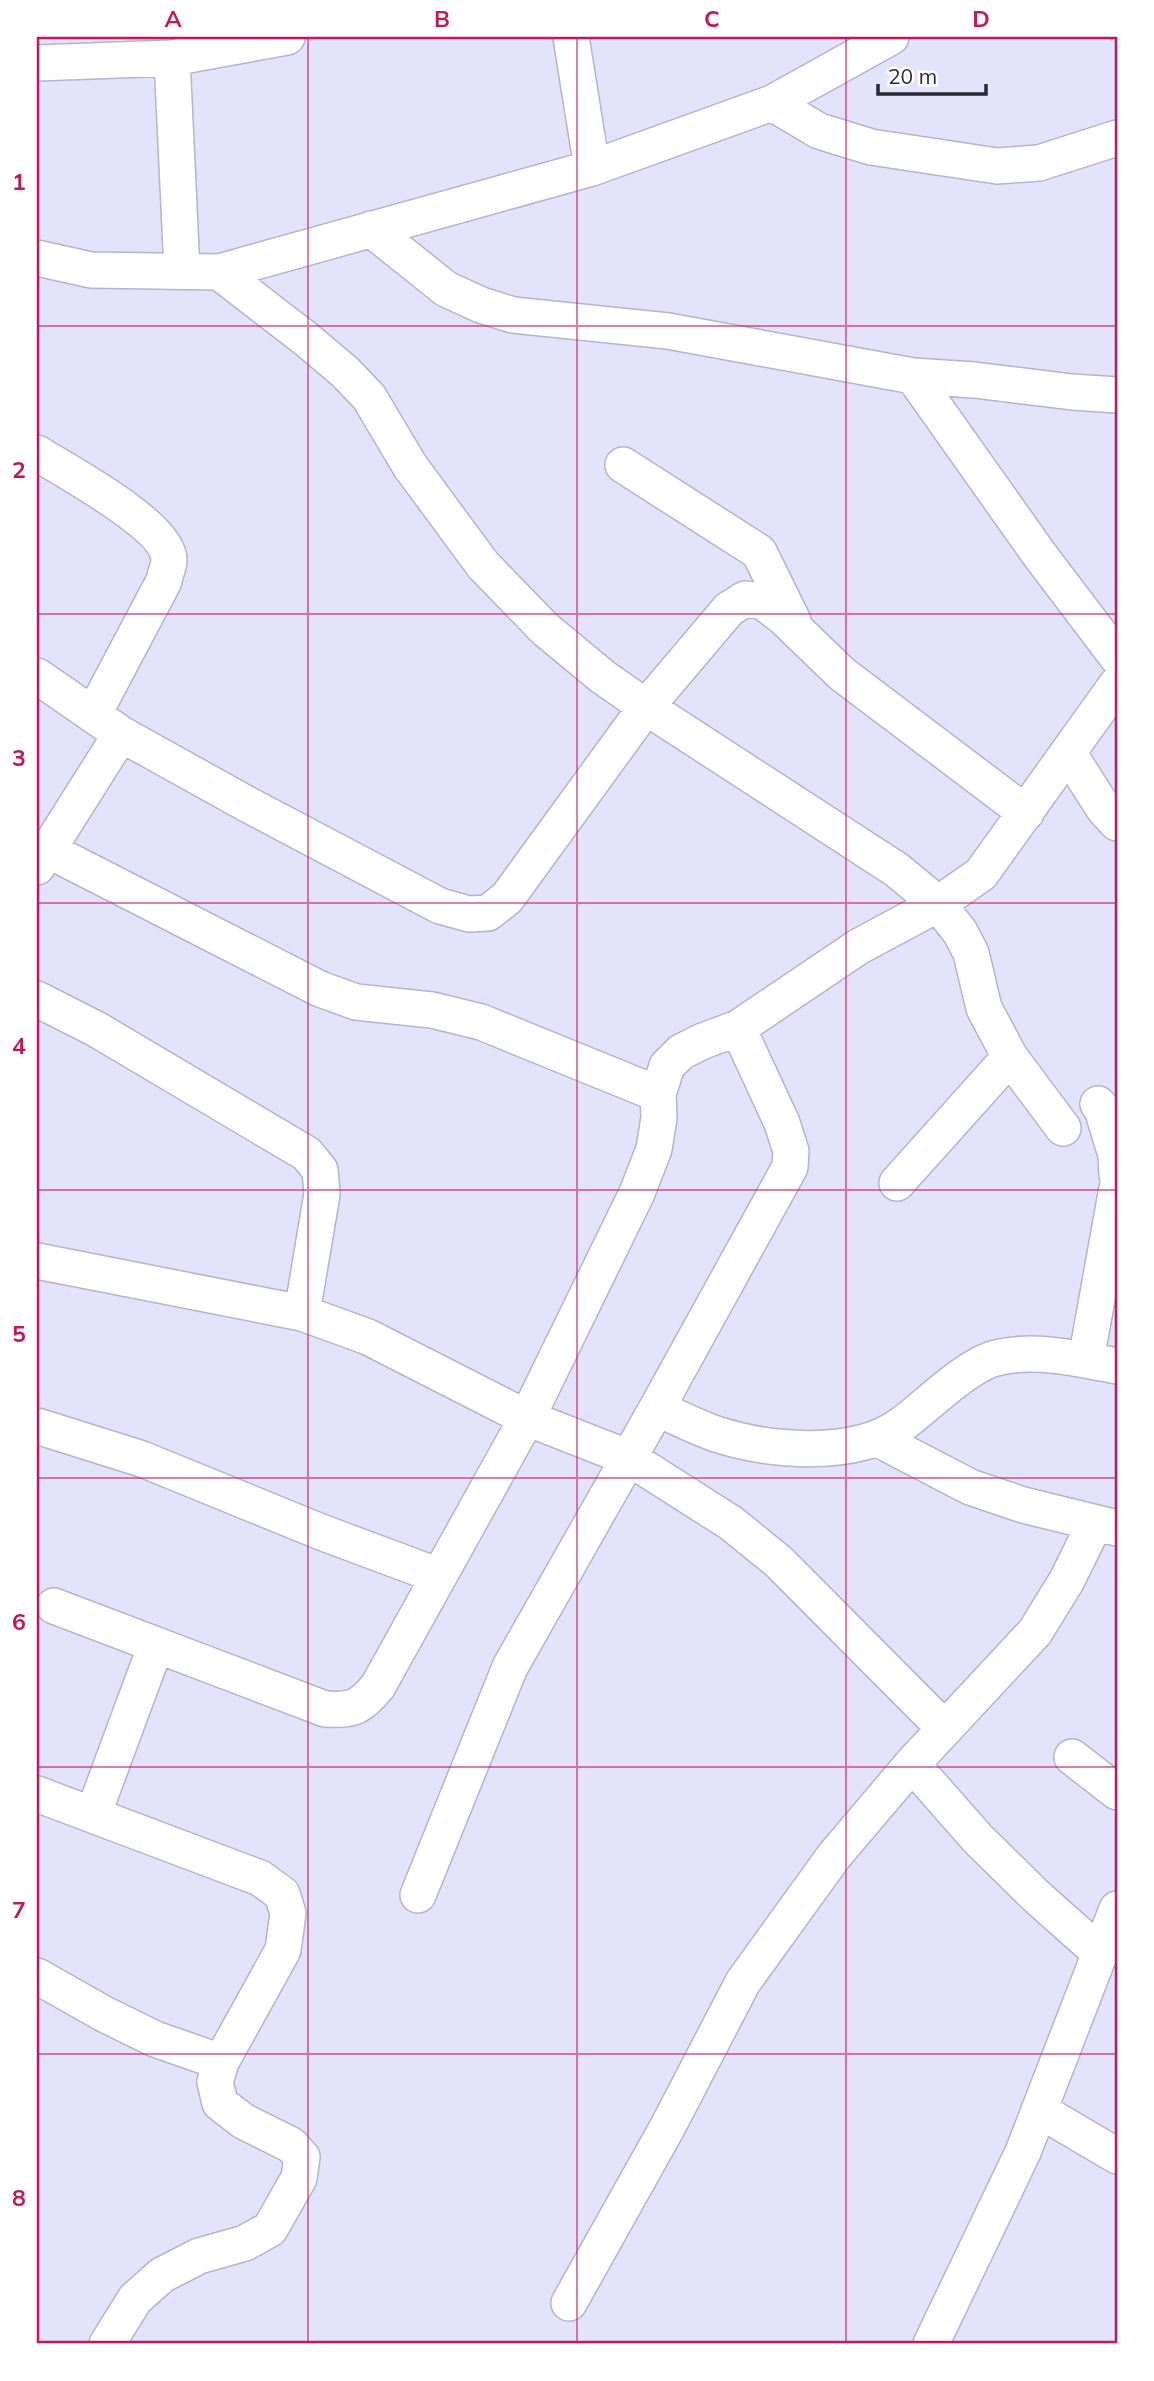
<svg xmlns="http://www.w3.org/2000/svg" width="1154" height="2381" viewBox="0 0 1154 2381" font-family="Mulish,sans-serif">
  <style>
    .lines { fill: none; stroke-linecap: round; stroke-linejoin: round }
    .minor-casing { stroke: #b4b3d0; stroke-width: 38 }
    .minor { stroke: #fff; stroke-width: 35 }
    .grid { fill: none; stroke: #c2185b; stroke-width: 2; stroke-opacity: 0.55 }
    .neatline { fill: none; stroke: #c2185b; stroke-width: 2.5 }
    .grid-label { font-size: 23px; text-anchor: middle; font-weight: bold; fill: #c2185b }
  </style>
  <rect width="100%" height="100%" fill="#e3e3fc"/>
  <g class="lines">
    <!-- minor casing -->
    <g class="minor-casing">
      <path id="minor" d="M571 37 592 168
        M172 58 182 271
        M37 63 172 58 287 37
        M772 103 819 131 871 147 997 166 1039 163 1117 138
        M371 229 446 289 481 305 513 315 668 331 913 376 974 380 1072 392 1117 395
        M37 258 91 270 219 272 592 168 772 103 891 37
        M219 272 306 339 345 372 369 397 410 466 483 565 545 629 603 677 646 707 897 870 938 904 960 932 971 953 984 1008 1010 1057 1063 1128
        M913 376 1039 554 1117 657
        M37 453C65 471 168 525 169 560 169 566 165 574 164 581L93 715
        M623 465 759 552 793 621
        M37 676 121 734 245 803 440 906 469 914 488 913 507 898 646 707 729 609 745 599 762 601 783 617 842 674 1026 813
        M1069 754 1104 809 1117 823
        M48 850 320 989 356 1002 432 1010 481 1022 658 1094
        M37 867 121 734
        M37 999 96 1029 307 1154 320 1170 322 1194 302 1313
        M1098 1104 1102 1109 1116 1155 1117 1175
        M897 1183 1010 1057
        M37 1261 302 1313 368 1337 527 1418 629 1458 731 1523 779 1562 945 1729
        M1086 1360 1117 1188
        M657 1408C676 1417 696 1427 716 1434 768 1451 854 1459 901 1425 926 1407 967 1365 996 1358 1034 1348 1079 1359 1117 1366
        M37 1426 142 1459 321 1532 439 1576
        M878 1439 970 1487 1023 1505 1117 1528
        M54 1606 325 1709C353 1711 361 1707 378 1686L527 1418 637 1193 654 1149 659 1118 658 1094 667 1066 681 1052 703 1041 738 1028 858 947 938 904 981 874 1117 684
        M1072 1757 1117 1792
        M912 1764 978 1839 1036 1896 1100 1953
        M37 1794 260 1878 282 1894 288 1913 283 1950 221 2062 215 2082 220 2103 243 2121 291 2145 302 2157 299 2178 270 2229 245 2243 199 2256 162 2275 135 2299 107 2344
        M93 1815 156 1645
        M418 1895 510 1667 657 1408 790 1167 791 1151 782 1123 738 1028
        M37 1976 104 2014 155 2039 221 2062
        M1039 2110 1117 2156
        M569 2303 667 2128 743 1982 834 1856 912 1764 1035 1632 1067 1580 1095 1523
        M931 2344 1023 2152 1117 1909"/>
    </g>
    <!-- minor -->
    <use href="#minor" class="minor"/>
  </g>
  <!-- grid -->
  <path class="grid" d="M308 37V2344M577 37V2344M846 37V2344M37 326H1117M37 614H1117M37 903H1117M37 1190H1117M37 1478H1117M37 1767H1117M37 2054H1117"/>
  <!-- border -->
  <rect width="1154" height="2381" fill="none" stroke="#ffffff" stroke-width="77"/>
  <!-- scale -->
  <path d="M878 84v10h108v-10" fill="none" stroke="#292934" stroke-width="3.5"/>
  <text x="888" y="84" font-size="21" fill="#292934" stroke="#ffffff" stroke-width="5" paint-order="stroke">20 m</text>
  <rect x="38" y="38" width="1078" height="2304" class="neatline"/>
  <g class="grid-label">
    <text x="173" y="27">A</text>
    <text x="442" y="27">B</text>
    <text x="712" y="27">C</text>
    <text x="981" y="27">D</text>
    <text x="19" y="190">1</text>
    <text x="19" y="478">2</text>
    <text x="19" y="766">3</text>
    <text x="19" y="1054">4</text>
    <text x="19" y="1342">5</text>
    <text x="19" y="1630">6</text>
    <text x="19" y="1918">7</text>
    <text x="19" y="2206">8</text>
  </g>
</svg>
